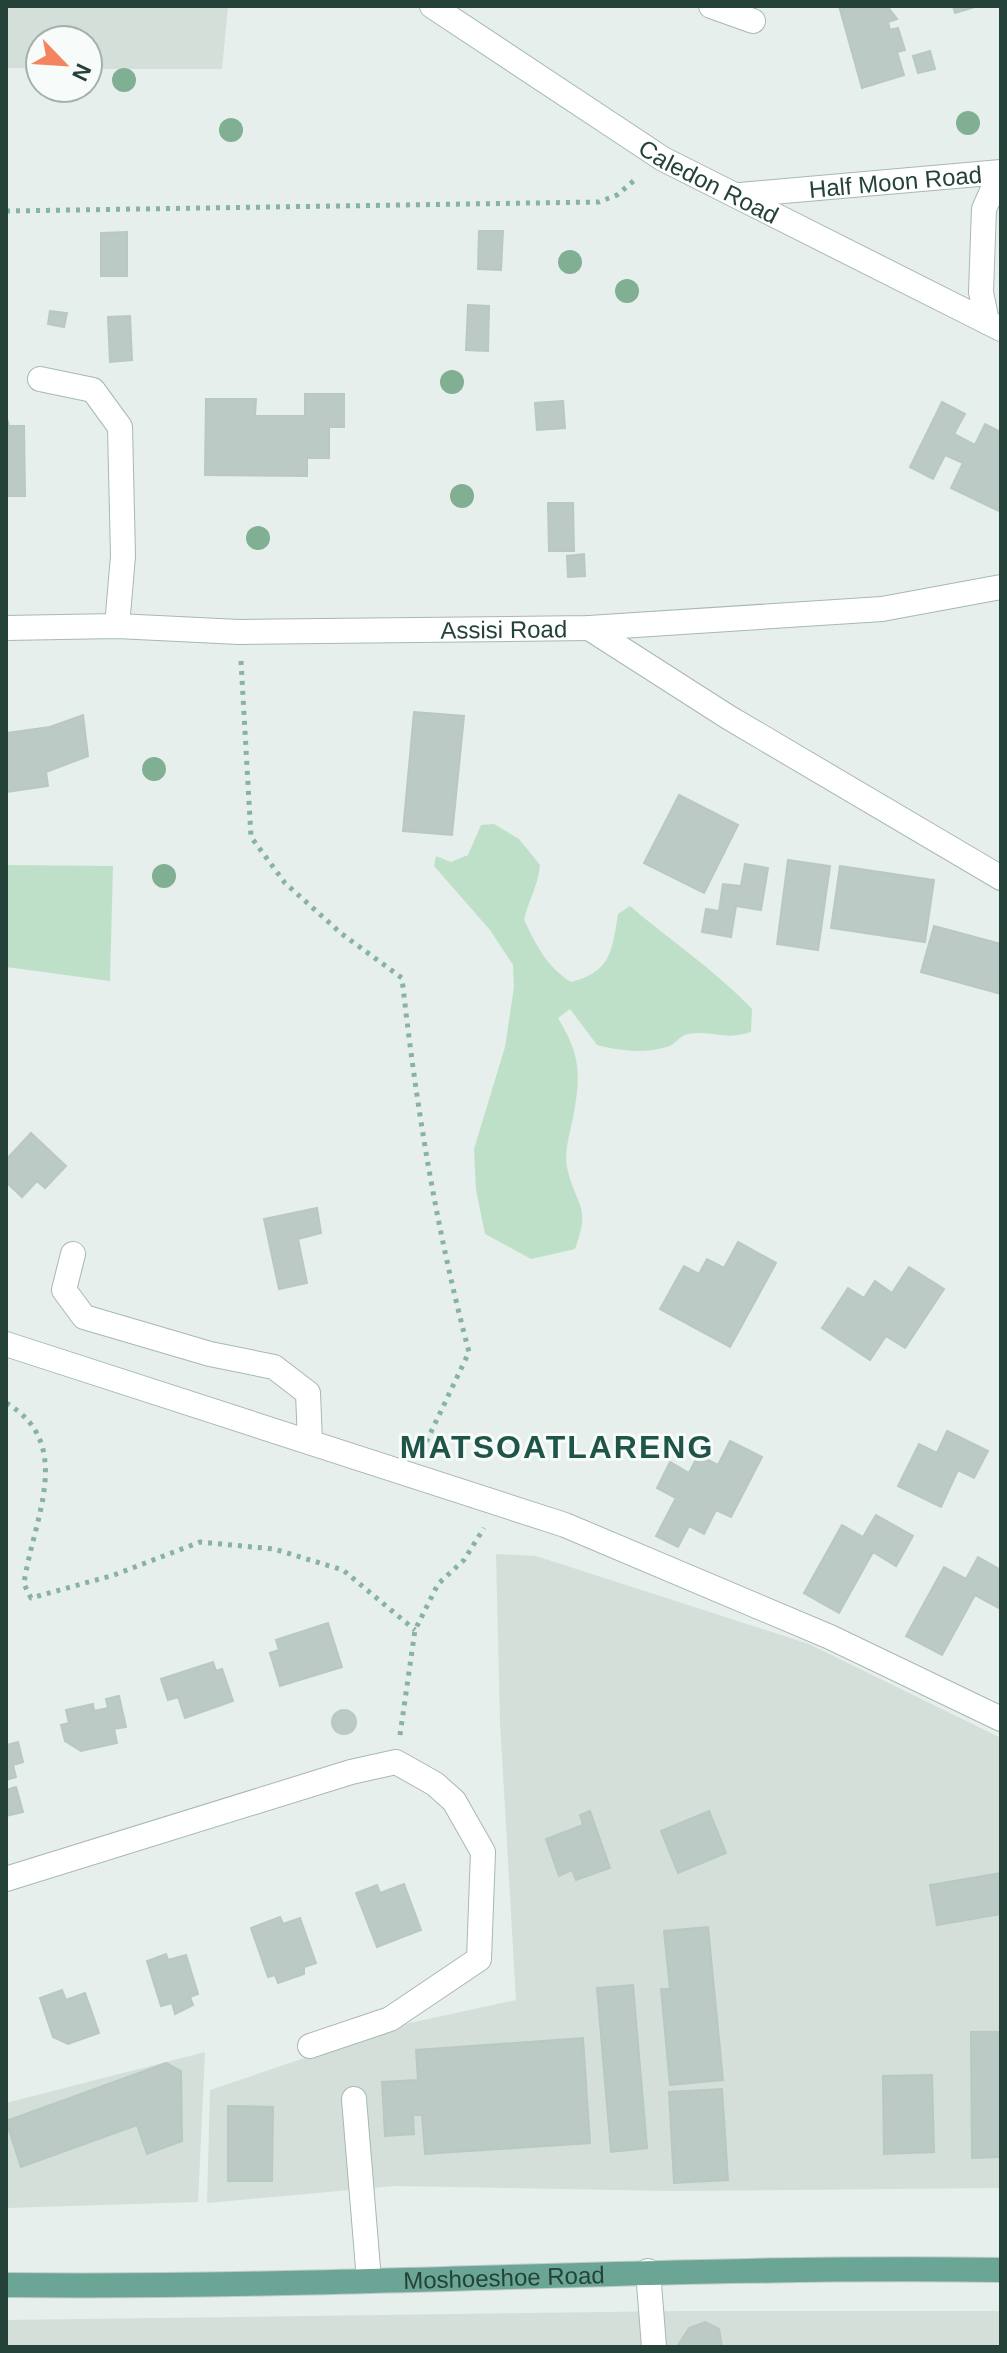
<svg xmlns="http://www.w3.org/2000/svg" width="1007" height="2353" viewBox="0 0 1007 2353" font-family="Helvetica,sans-serif">
  <style>
    .built { fill: #d4dfda }
    .green { fill: #bfe0c8 }
    .building { fill: #bbcac4; stroke: #b8c9c2; stroke-width: 2 }
    .lines { fill: none; stroke-linecap: round; stroke-linejoin: round }
    .minor-casing { stroke: #a8b8b2; stroke-width: 26 }
    .major-casing { stroke: #c2cac8; stroke-width: 26 }
    .path { stroke: #86b3a5; stroke-width: 5; stroke-dasharray: 4 6; stroke-linecap: butt }
    .minor { stroke: #fff; stroke-width: 24 }
    .major { stroke: #6aa596; stroke-width: 24 }
    .tree { fill: #80af93 }
    .labels { text-anchor: middle; dominant-baseline: central; stroke-width: 6; stroke-linejoin: round; paint-order: stroke }
    .street-label { font-size: 24px; fill: #24423a; stroke: #f7fbf9 }
    .district-label { font-size: 32px; font-weight: bold; letter-spacing: 2px; fill: #1f5548; stroke: #f7fbf9 }
  </style>
  <rect width="100%" height="100%" fill="#e6efeb"/>
  <!-- built -->
  <path class="built" d="M6 6H228L222 69H88V40H40V68H6Z
    M496 1554 536 1556 809 1644 1001 1738V2188L671 2191 394 2186 207 2203 210 2090 405 2024 516 2000 500 1722Z
    M205 2052 198 2202 6 2208V2103Z
    M682 2311H1001V2347H6V2320Z"/>
  <!-- green -->
  <path class="green" d="M494 824 519 839 540 865C538 886 529 899 524 920 537 946 546 966 571 982 611 972 612 951 618 914L630 906C671 941 715 970 752 1009L751 1032C724 1041 712 1030 688 1034 679 1036 675 1045 667 1047 643 1054 620 1051 597 1045L570 1009 558 1018C581 1056 581 1074 573 1118 570 1133 564 1151 567 1167 575 1206 592 1204 575 1249L531 1259 485 1234 476 1190 474 1149 505 1047 514 987 513 965 490 930 434 866 436 856 451 862 468 855 481 825Z
    M6 865 113 866 110 981 6 967Z"/>
  <!-- building -->
  <path class="building" d="M839 6H887L897 19 888 22 890 30 898 28 905 50 897 52 904 75 862 88Z
    M953 6H978L955 13Z
    M930 51 935 69 918 73 913 56Z
    M479 231H503L501 270 478 269Z
    M127 232V276H101V233Z
    M468 305 489 306 488 351 466 350Z
    M50 311 67 313 64 327 48 324Z
    M130 316 132 360 110 362 108 317Z
    M305 394H344V427H329V458H307V476L205 475 206 399H256L255 416H305Z
    M563 401 565 428 537 430 535 403Z
    M942 402 965 414 954 434 975 445 985 424 1001 432V512L951 488 963 463 945 455 933 479 910 467Z
    M6 415 9 426H24L25 496H6Z
    M548 503H573L574 551H549Z
    M584 554 585 576 568 577 567 556Z
    M414 712 464 716 452 835 403 831Z
    M83 715 88 756 46 772 48 786 6 792V733L50 727Z
    M679 795 738 825 704 893 644 863Z
    M788 860 830 866 818 950 777 944Z
    M745 864 768 868 761 910 736 906 731 937 702 932 706 909 719 911 723 884 741 886Z
    M840 866 934 880 925 942 831 928Z
    M934 926 1001 944V994L921 972Z
    M31 1133 66 1166 45 1188 37 1181 22 1197 6 1182V1160Z
    M317 1208 321 1233 298 1239 307 1283 279 1289 264 1219Z
    M738 1242 776 1263 730 1347 660 1309 684 1266 699 1274 707 1259 724 1268Z
    M909 1267 944 1289 905 1348 886 1336 870 1360 822 1328 848 1288 864 1298 875 1281 892 1293Z
    M947 1431 988 1451 974 1478 958 1470 941 1507 898 1486 919 1444 937 1453Z
    M730 1441 762 1457 731 1517 716 1510 704 1534 689 1526 678 1547 656 1536 676 1498 657 1488 670 1462 689 1473 698 1455 718 1465Z
    M876 1515 913 1536 896 1566 873 1552 839 1613 804 1593 842 1525 863 1537Z
    M978 1557 1001 1570 999 1608 975 1595 942 1655 906 1636 944 1567 966 1579Z
    M328 1623 342 1667 280 1686 270 1653 279 1650 276 1640Z
    M213 1662 216 1671 222 1669 233 1701 185 1718 178 1697 168 1700 161 1679Z
    M119 1696 126 1727 114 1729 117 1743 81 1751 65 1741 61 1725 69 1723 66 1710 93 1704 94 1711 108 1708 106 1699Z
    M332 1722a12 12 0 1 1 24 0a12 12 0 1 1-24 0Z
    M6 1741 7 1745 18 1742 23 1762 13 1765 16 1777 6 1780Z
    M16 1787 23 1812 6 1816V1790Z
    M590 1811 610 1868 576 1880 572 1870 559 1876 546 1839 583 1825 580 1815Z
    M709 1811 726 1853 678 1873 661 1831Z
    M1001 1873V1914L937 1925 930 1885Z
    M404 1884 421 1930 377 1947 356 1893 377 1885 380 1893Z
    M280 1917 283 1924 300 1918 316 1963 304 1967V1974L278 1983 275 1975 268 1977 251 1928Z
    M708 1927 723 2080 670 2085 661 1989H670L664 1931Z
    M166 1954 168 1960 186 1955 198 1994 190 1997 193 2005 175 2014 172 2003 161 2006 147 1961Z
    M633 1985 647 2148 611 2152 597 1988Z
    M62 1990 66 2000 85 1993 99 2033 68 2044 53 2037 40 1998Z
    M971 2032H1001V2157L972 2158Z
    M583 2038 590 2143 425 2154 422 2115H413L414 2134 385 2136 382 2082 418 2080 416 2050Z
    M166 2063 181 2071 182 2141 147 2154 137 2125 21 2167 6 2121Z
    M932 2075 934 2152 884 2154 883 2076Z
    M722 2089 728 2180 674 2183 669 2092Z
    M228 2106 273 2107 272 2181H228Z
    M705 2322 719 2329 722 2347H677L689 2328Z"/>
  <g class="lines">
    <!-- minor casing -->
    <g class="minor-casing">
      <g id="minor">
        <path id="s1" d="M432 6 663 159 1001 329"/>
        <path d="M711 6 753 21"/>
        <path id="s2" d="M740 195 1001 172"/>
        <path d="M987 322 981 292 984 209 1000 173"/>
        <path d="M40 379 93 390 120 427 123 556 117 626"/>
        <path id="s3" d="M6 628 117 626 239 632 589 628 882 609 1001 587"/>
        <path d="M589 628 728 717 1001 878"/>
        <path d="M73 1254 64 1290 84 1317 210 1354 274 1367 308 1393 310 1442"/>
        <path d="M6 1344 565 1525 830 1637 1001 1719"/>
        <path d="M6 1879 351 1772 396 1762 435 1784 454 1801 483 1852 479 1959 390 2019 310 2046"/>
        <path d="M354 2099 369 2280"/>
        <path d="M648 2271 654 2347"/>
      </g>
    </g>
    <!-- major casing -->
    <g class="major-casing">
      <g id="major">
        <path id="s4" d="M6 2285C338 2289 669 2265 1001 2270"/>
      </g>
    </g>
    <!-- path -->
    <path class="path" d="M6 211 599 202 617 195 637 178
      M241 661 251 837 285 883 342 934 402 978C416 1105 436 1228 469 1352L422 1451
      M6 1403C77 1444 32 1522 24 1584L31 1598 114 1575 200 1542 274 1549 343 1570 415 1630
      M400 1735 415 1630 438 1584 464 1560 484 1528"/>
    <!-- minor -->
    <use href="#minor" class="minor"/>
    <!-- major -->
    <use href="#major" class="major"/>
  </g>
  <!-- trees -->
  <g class="tree">
    <circle cx="124" cy="80" r="12"/>
    <circle cx="968" cy="123" r="12"/>
    <circle cx="231" cy="130" r="12"/>
    <circle cx="570" cy="262" r="12"/>
    <circle cx="627" cy="291" r="12"/>
    <circle cx="452" cy="382" r="12"/>
    <circle cx="462" cy="496" r="12"/>
    <circle cx="258" cy="538" r="12"/>
    <circle cx="154" cy="769" r="12"/>
    <circle cx="164" cy="876" r="12"/>
  </g>
  <g class="labels">
    <!-- street labels -->
    <g class="street-label">
      <text stroke="none"><textPath href="#s1" startOffset="328">Caledon Road</textPath></text>
      <text stroke="none"><textPath href="#s2" startOffset="156">Half Moon Road</textPath></text>
      <text stroke="none"><textPath href="#s3" startOffset="498">Assisi Road</textPath></text>
      <text stroke="none"><textPath href="#s4" startOffset="498">Moshoeshoe Road</textPath></text>
    </g>
    <!-- district labels -->
    <g class="district-label">
      <text x="557" y="1447">MATSOATLARENG</text>
    </g>
  </g>
  <!-- border -->
  <rect width="1007" height="2353" fill="none" stroke="#24423a" stroke-width="16"/>
  <!-- north arrow -->
  <g transform="translate(64 64) rotate(115)"><circle r="38" fill="#f7fbf9" stroke="#a3b1ad" stroke-width="2"/>
  <path d="M0-6L14 30L0 20L-14 30Z" fill="#f4845f"/>
  <text y="-12" font-size="22" font-weight="bold" text-anchor="middle" fill="#24423a">N</text>
  </g>
</svg>
